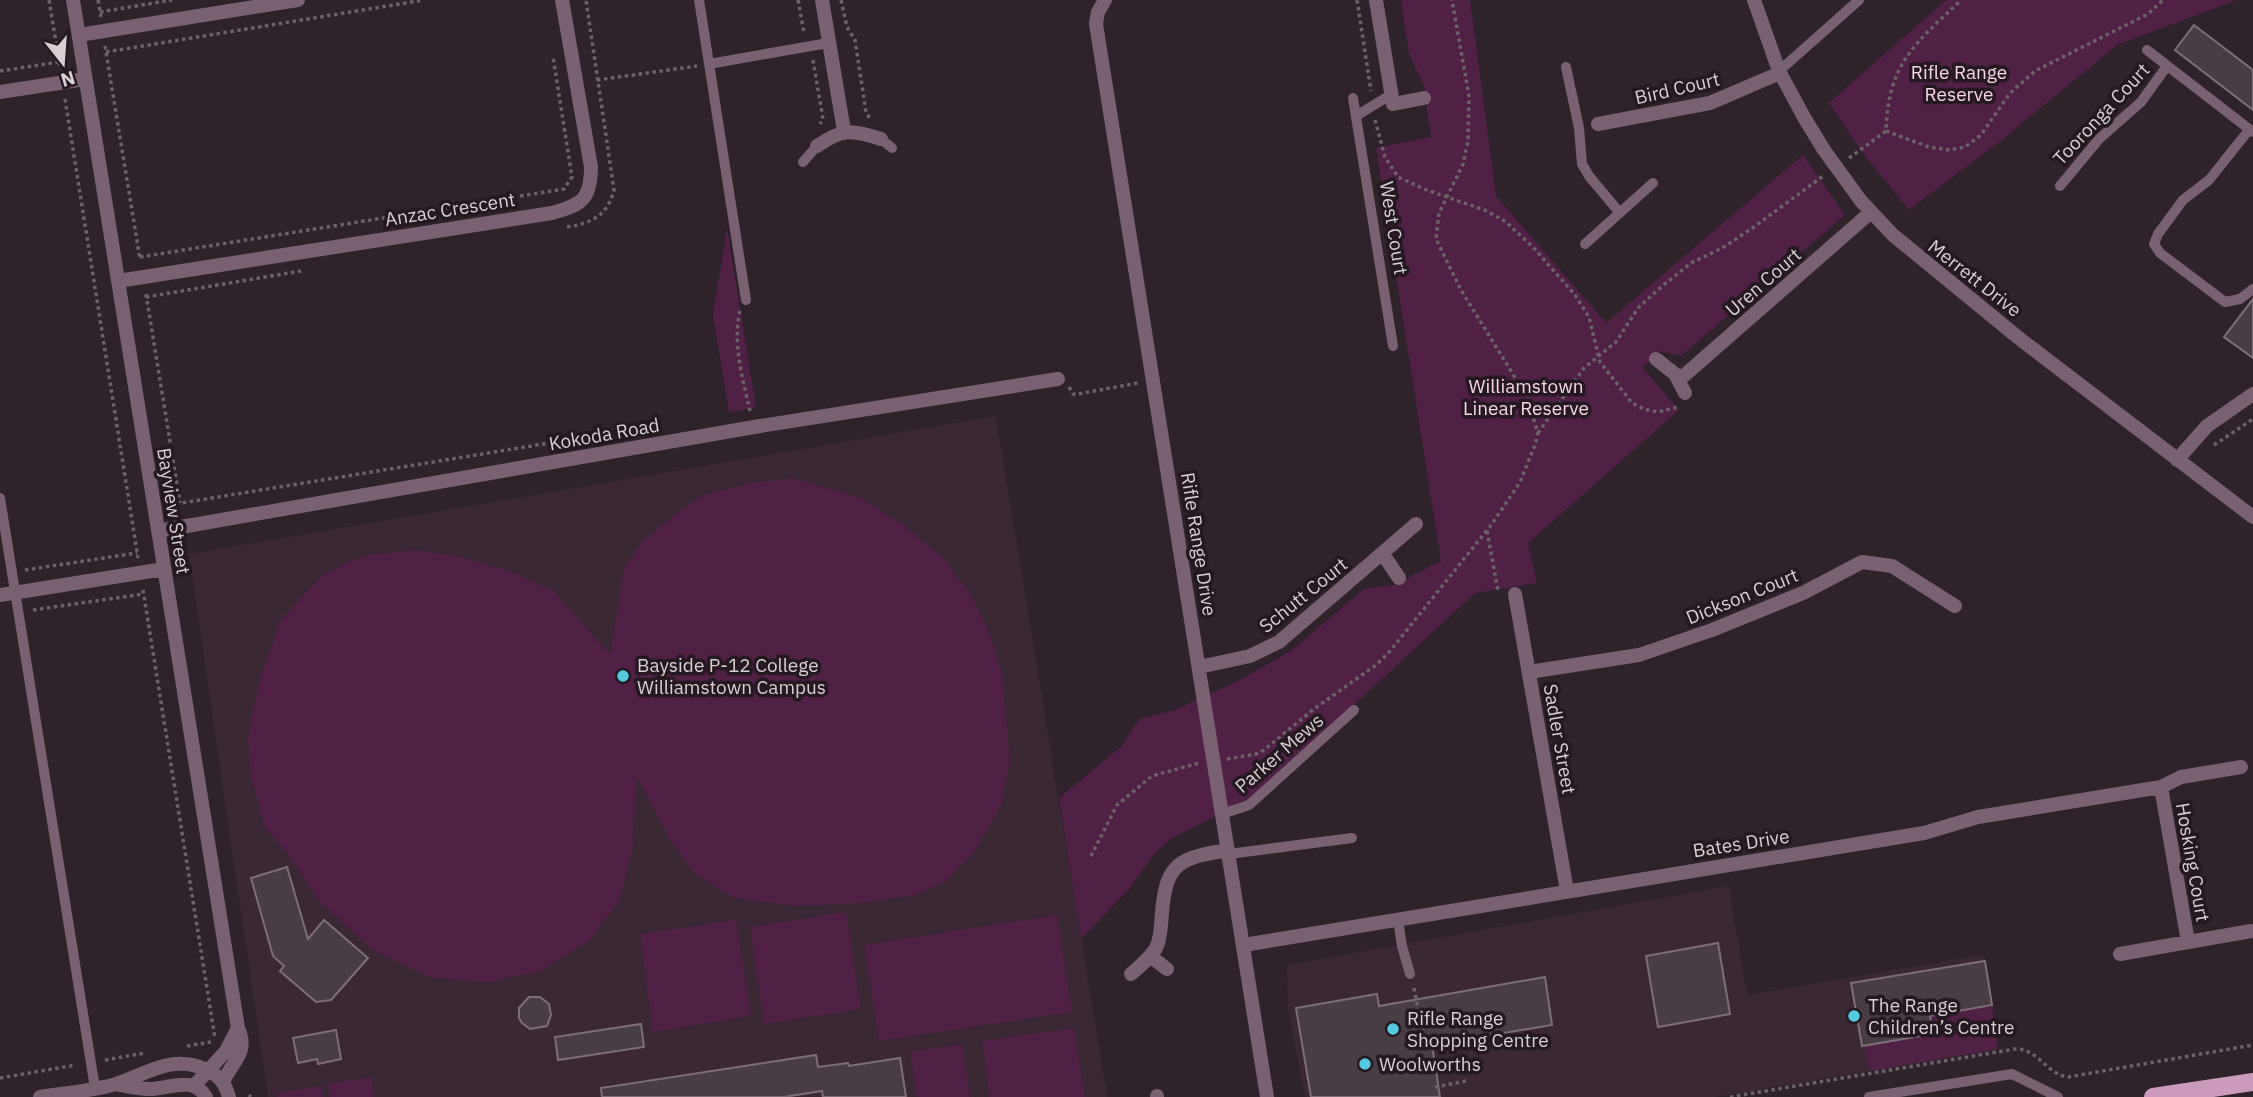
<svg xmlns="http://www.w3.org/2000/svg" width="2253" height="1097" viewBox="0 0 2253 1097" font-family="'IBM Plex Sans',sans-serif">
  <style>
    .built { fill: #3a2934 }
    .green { fill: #502144 }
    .building { fill: #493d45; stroke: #7c6e77; stroke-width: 2 }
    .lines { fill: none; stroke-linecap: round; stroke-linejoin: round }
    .path { stroke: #6b6268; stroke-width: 3.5; stroke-dasharray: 3.5 3.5; stroke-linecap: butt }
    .lane { stroke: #796171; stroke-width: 10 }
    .street { stroke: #796171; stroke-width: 14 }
    .primary { stroke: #cc9bbc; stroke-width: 18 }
    .poi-dot { fill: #55cadf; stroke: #241920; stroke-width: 2.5 }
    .labels { text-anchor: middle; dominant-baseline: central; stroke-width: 7; stroke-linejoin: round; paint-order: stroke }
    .park-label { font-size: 19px; fill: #f5d4ea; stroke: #241920 }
    .street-label { font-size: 19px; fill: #d7cfd4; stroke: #241920 }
    .poi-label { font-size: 19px; fill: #d7cfd4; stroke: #241920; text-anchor: start }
  </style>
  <rect width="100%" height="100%" fill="#2e232a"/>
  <!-- built -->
  <path class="built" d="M996 416 1107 1097H268L189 554Z
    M1729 886 1747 995 1984 955 1998 1049 1715 1097H1305L1288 1009 1287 965Z"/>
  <!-- green -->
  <path class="green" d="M1401 0H1470L1496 196 1606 323 1803 155 1845 215 1681 356 1661 351 1642 367 1679 410 1528 543 1537 583 1475 593 1255 796 1172 838 1155 853 1129 889 1081 939 1059 798 1122 746 1139 719 1175 710 1238 681 1292 650 1364 589 1394 585 1441 561 1376 148 1431 137 1424 86 1409 54Z
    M1946 0H2237L2117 45 1998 143 1909 210 1865 156 1829 103Z
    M727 228 756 408 729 412 713 315Z
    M792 478 861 498 905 526 944 559 972 597 989 632 1002 673 1010 763 1000 807 976 849 945 882 914 895 861 903 796 906 734 898 695 874 672 843 636 776 633 845 619 901 589 941 541 971 488 982 432 978 373 950 318 900 290 856 265 828 250 771 248 738 259 682 280 621 320 577 346 563 370 555 414 550 462 557 515 573 553 591 610 654 624 569 642 542 677 513 704 495 748 484Z
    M846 912 861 1009 764 1024 750 927Z
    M1057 915 1072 1012 879 1041 864 945Z
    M736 920 751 1016 653 1032 640 934Z
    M1992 1005 1998 1049 1869 1071 1864 1046 1933 1034 1930 1016Z
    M1074 1028 1085 1097H990L982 1041Z
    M962 1044 970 1097H917L910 1052Z
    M371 1077 374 1097H330L328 1084Z
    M321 1086 323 1097H278V1093Z"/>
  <!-- building -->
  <path class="building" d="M2194 25 2253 70V110L2175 50Z
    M2253 299V358L2224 337Z
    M287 867 308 939 324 920 368 958 331 1000 316 1002 280 971 284 966 273 956 251 878Z
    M1718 943 1730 1014 1658 1027 1646 956Z
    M1985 961 1992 1005 1930 1016 1933 1034 1862 1046 1851 983Z
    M1545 977 1552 1025 1432 1045 1440 1097H1311L1296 1008 1377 994 1379 1006Z
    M529 997H540L549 1004 551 1015 547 1026 530 1029 522 1023 519 1018V1008Z
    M641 1024 644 1047 558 1060 555 1037Z
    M336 1030 341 1059 318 1064 317 1059 298 1063 293 1038Z
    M816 1055 818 1067 848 1063 849 1066 900 1058 906 1097H823L822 1091 784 1097H602L601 1088Z"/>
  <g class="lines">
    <!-- path -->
    <path class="path" d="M49 0 60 67
      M98 0 101 17
      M798 0 804 33
      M841 0 847 27 855 40 866 112 870 119
      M1357 0 1371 91
      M100 12 172 0
      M105 46 140 259
      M106 52 424 0
      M813 60 823 119 820 124
      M0 71 59 62
      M597 80 697 66
      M65 99 138 558
      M1375 120 1385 157 1398 177 1424 189 1487 211 1506 222 1533 247 1575 295 1589 317 1600 362 1632 403 1644 409 1658 412 1678 407
      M1886 131 1929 147 1950 150 1965 147 1981 135 2010 93 2035 71 2148 14 2163 0
      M1849 158 1886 131C1888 63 1915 44 1961 0
      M567 227C592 223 608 215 614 190L586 0
      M140 257 564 189 572 177 553 57
      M146 294 180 503
      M146 297 301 271
      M740 311C732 343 743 380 750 411
      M1069 387 1073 394H1078L1138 383
      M1538 433 1584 368 1616 342 1638 308 1660 288 1691 263 1724 247 1754 227 1823 176
      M2214 445 2253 419
      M169 505 611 433
      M1487 531 1498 591
      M25 570 137 553
      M143 590 215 1038
      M33 610 143 594
      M1227 759 1256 754 1264 750 1314 709 1376 665 1390 651 1492 524 1520 482 1535 445 1538 433 1527 397 1461 290 1436 239 1439 213 1463 164 1468 141 1469 96 1452 0
      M1091 856 1117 805 1152 776 1199 763
      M1414 988 1424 1039 1428 1042
      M187 1046 211 1042
      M105 1060 145 1053
      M0 1078 76 1065
      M1435 1087 1466 1081
      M249 1095 251 1097
      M1730 1097 2015 1049C2038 1048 2046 1074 2068 1077L2253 1045"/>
    <!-- lane -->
    <path class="lane" d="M699 0 746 300
      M2147 50 2253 132
      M709 64 828 43
      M1566 67 1579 128 1582 164 1589 176 1620 213
      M1779 71 1859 0
      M1353 98 1393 346
      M1356 116 1392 94
      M2249 130 2209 180 2183 200 2158 234 2154 244 2160 253 2225 302 2240 299 2253 289
      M881 139 892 148
      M803 162 817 146
      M2060 186 2099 139 2141 102 2167 66
      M1585 244 1653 183
      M0 498 95 1088
      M1222 814 1249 805 1354 710
      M1229 854 1352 838
      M1398 920 1402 946 1410 974
      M1869 1097 2012 1074 2058 1097"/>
    <!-- street -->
    <path class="street" d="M73 0 238 1028C249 1053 233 1060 223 1082
      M822 0 844 131
      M1105 0 1098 12 1096 24 1267 1097
      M1376 0 1393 104 1424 98
      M1754 0 1779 71 1805 119 1824 150 1861 201 1893 235 2020 339 2253 517
      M79 35 298 0
      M0 92 85 79
      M1598 124 1710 103 1780 73
      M817 146C843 128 852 130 881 139
      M118 281 552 213C582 205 591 199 591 167L562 0
      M1656 359 1675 374 1685 393
      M1679 380 1871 212
      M2177 460 2207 426 2253 394
      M158 531 754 427 1058 379
      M1383 554 1399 578
      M1515 594 1567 891
      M0 595 164 569
      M1199 667 1250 656 1279 642 1416 524
      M1529 672 1639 655 1712 630 1803 593 1862 562 1892 566 1955 606
      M2161 787 2188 942
      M1244 945 1924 833 1978 817 2161 787 2181 777 2241 767
      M2120 954 2251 931
      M1150 956 1167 969
      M1131 974C1140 966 1152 957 1157 946 1161 936 1161 924 1162 913 1166 862 1180 858 1228 850
      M116 1084C126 1086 138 1089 149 1089 169 1089 193 1075 206 1097
      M194 1086 226 1051 238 1028
      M1157 1096V1097
      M40 1097C65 1093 92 1091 116 1084 146 1074 173 1054 205 1069 219 1075 225 1083 229 1097"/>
    <!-- primary -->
    <path class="primary" d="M2153 1097 2253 1082"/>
  </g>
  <!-- markers -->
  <g class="poi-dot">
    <circle cx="623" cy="676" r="7"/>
    <circle cx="1854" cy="1016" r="7"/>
    <circle cx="1393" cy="1029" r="7"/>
    <circle cx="1365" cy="1064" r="7"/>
  </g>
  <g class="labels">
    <!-- park labels -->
    <g class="park-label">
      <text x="1959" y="72">Rifle Range<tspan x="1959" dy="22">Reserve</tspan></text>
      <text x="1526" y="386">Williamstown<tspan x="1526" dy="22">Linear Reserve</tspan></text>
    </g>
    <!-- street labels -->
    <g class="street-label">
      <text transform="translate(1677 88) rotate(-13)">Bird Court</text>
      <text transform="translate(2101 114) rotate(-47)">Tooronga Court</text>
      <text transform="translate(450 209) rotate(-9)">Anzac Crescent</text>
      <text transform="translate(1394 228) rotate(81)">West Court</text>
      <text transform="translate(1975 278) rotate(38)">Merrett Drive</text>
      <text transform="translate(1763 282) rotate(-41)">Uren Court</text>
      <text transform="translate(604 434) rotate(-10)">Kokoda Road</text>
      <text transform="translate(174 511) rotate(81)">Bayview Street</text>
      <text transform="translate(1199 544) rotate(81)">Rifle Range Drive</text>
      <text transform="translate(1303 595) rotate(-39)">Schutt Court</text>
      <text transform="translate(1742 596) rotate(-22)">Dickson Court</text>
      <text transform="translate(1560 739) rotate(80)">Sadler Street</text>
      <text transform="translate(1279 753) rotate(-41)">Parker Mews</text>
      <text transform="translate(1741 843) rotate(-9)">Bates Drive</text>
      <text transform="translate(2193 862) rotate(80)">Hosking Court</text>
    </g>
    <!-- poi labels -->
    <g class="poi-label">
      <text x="637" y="665">Bayside P-12 College<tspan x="637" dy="22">Williamstown Campus</tspan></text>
      <text x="1868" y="1005">The Range<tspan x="1868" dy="22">Children’s Centre</tspan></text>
      <text x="1407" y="1018">Rifle Range<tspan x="1407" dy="22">Shopping Centre</tspan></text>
      <text x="1379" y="1064">Woolworths</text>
    </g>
  </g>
  <!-- north arrow -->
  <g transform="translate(63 63) rotate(163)" stroke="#241920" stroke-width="5" paint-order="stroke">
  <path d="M0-5L12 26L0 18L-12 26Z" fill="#d7cfd4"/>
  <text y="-10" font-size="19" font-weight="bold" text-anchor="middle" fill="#d7cfd4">N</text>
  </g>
</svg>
